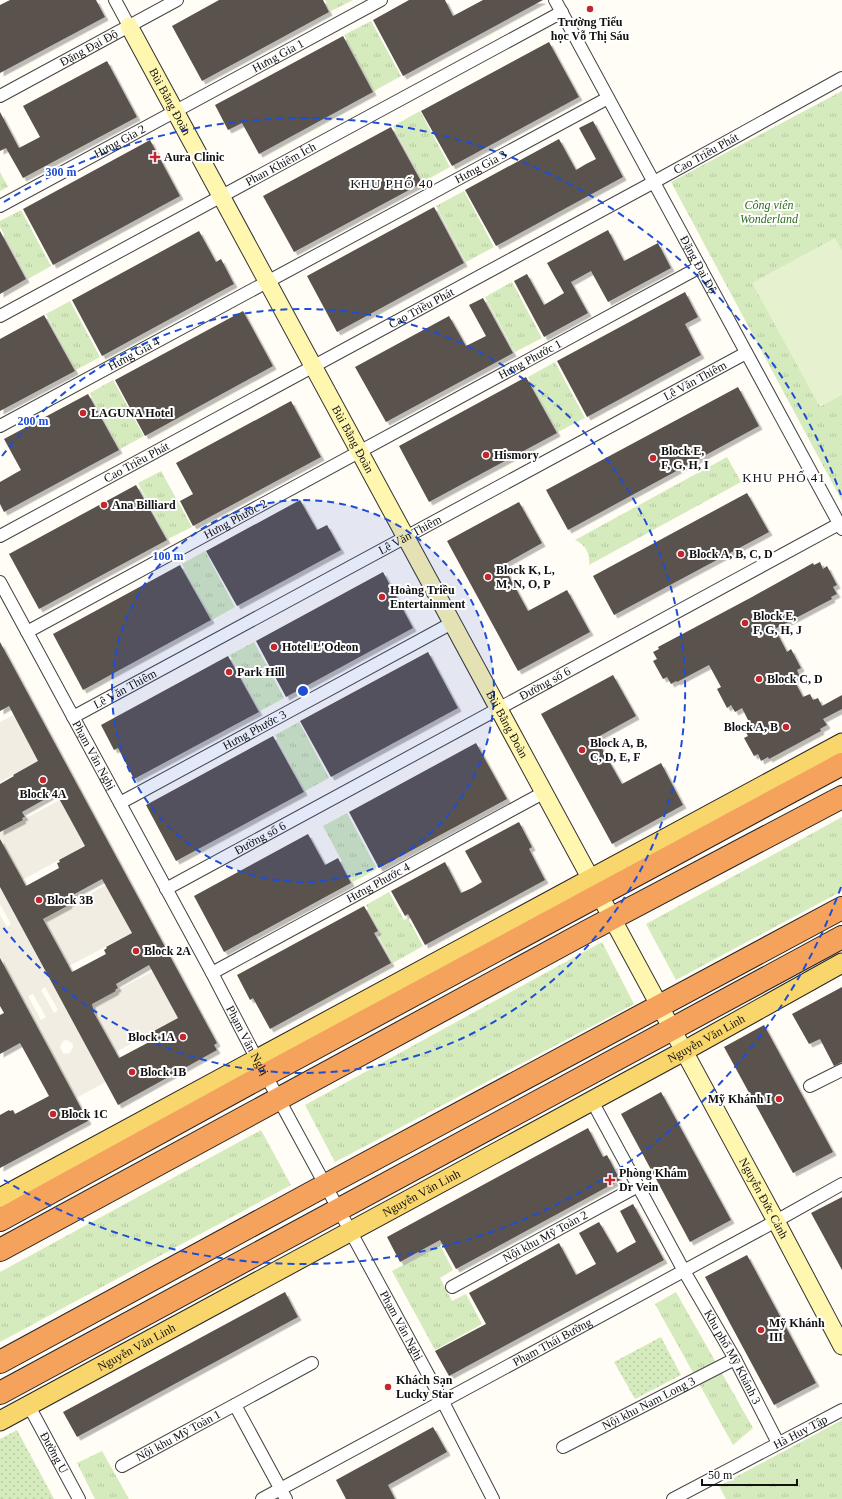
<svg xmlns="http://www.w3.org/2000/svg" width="842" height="1499" viewBox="0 0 842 1499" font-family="Georgia,serif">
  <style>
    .grass { fill: url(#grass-dots) }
    .park { fill: url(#park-tufts) }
    .pitch { fill: #e6f2cf }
    .plaza { fill: #f1ede2; fill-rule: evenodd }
    .building { fill: #5a524d; fill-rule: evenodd; filter: url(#shadow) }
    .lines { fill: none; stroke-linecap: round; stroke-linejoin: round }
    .street-casing { stroke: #444; stroke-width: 14 }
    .secondary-casing { stroke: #333; stroke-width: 19 }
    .primary-casing { stroke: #222; stroke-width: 21 }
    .highway-casing { stroke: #222; stroke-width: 24 }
    .street { stroke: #fff; stroke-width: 12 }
    .secondary { stroke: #fff6b0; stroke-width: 17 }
    .primary { stroke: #f9d66b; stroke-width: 19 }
    .highway { stroke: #f5a25d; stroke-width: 22 }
    .ring { fill: none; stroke: #1d4ed8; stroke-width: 2; stroke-dasharray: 7 5 }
    .poi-dot { fill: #c4262e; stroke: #fff; stroke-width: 1.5 }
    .labels { text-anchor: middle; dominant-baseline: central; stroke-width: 4; stroke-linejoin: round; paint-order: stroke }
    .poi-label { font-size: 12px; font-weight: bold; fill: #111; stroke: #fff; text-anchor: start }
    .street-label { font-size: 12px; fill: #111; stroke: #fff }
    .park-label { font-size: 12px; font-style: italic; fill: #2f6b1f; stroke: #fff }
    .neighbourhood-label { font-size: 13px; letter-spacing: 1px; fill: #111; stroke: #fff }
    .centre { fill: #1d4ed8; stroke: #fff; stroke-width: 2 }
    .ring-label { font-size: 12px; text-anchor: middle; font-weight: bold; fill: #1d4ed8; stroke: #fff; stroke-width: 4; stroke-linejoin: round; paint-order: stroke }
  </style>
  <defs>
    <pattern id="grass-dots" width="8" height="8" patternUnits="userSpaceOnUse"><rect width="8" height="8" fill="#d5ebbd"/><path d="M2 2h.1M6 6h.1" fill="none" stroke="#b6c8a1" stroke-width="1.8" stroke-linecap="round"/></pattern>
    <pattern id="park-tufts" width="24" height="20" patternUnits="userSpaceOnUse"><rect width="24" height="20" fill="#d5ebbd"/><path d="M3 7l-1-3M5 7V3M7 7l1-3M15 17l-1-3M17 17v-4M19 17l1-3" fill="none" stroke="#b6c8a1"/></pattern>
    <filter id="shadow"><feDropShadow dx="3.5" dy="3.5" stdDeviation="0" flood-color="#0004"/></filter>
  </defs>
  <rect width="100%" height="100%" fill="#fffdf5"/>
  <!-- grass -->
  <path class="grass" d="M661 1337 681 1375 635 1399 614 1362Z
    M17 1430 54 1499H0V1439Z"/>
  <!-- park -->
  <path class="park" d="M325 0H353L331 11Z
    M371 21 401 76 374 91 344 35Z
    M842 91V501L671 182Z
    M420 111 450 167 423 182 393 126Z
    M0 172 8 187 0 191Z
    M464 191 494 247 466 262 436 206Z
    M21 210 51 266 28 279 0 227V221Z
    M512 282 542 338 515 352 485 297Z
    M70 301 100 357 76 370 46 314Z
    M555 362 585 418 558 432 528 377Z
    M113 380 144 436 120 449 90 393Z
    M727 457 741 482 589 565C590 553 586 545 575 540Z
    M161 471 192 527 168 539 138 483Z
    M205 551 235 607 212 620 182 564Z
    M254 642 284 698 260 711 230 655Z
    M299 722 329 778 305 791 275 735Z
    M347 813 377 869 353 882 323 826Z
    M842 817V891L676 980 646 924Z
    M389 892 404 920 408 918 423 946 393 963 378 935 381 933 366 905Z
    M602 942 634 1004 335 1162 305 1105Z
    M261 1130 291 1185 0 1342V1272Z
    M440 1245 453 1270 440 1278 452 1301 466 1294 482 1324 435 1350 392 1271Z
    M676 1292 753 1428 733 1445 655 1304Z
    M842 1420V1499H726L719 1486Z
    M102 1451 129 1499H95L77 1463Z"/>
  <!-- pitch -->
  <path class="pitch" d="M835 238 842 251V395L820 407 752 283Z"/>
  <!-- plaza -->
  <path class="plaza" d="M14 715 39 761 0 782V722Z
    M60 800 85 846 22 880 0 854 6 850 0 839V832Z
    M106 885 132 933 69 966 59 948 39 959 79 1033 99 1022 90 1005 153 971 178 1018 116 1052 106 1082 76 1098 0 958V915L7 927 11 924 0 904V887L33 947 53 936 44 919ZM45 987 58 1010 54 1013 41 990ZM33 994 46 1017 41 1020 28 996ZM67 1040 73 1044V1047L70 1053 66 1054 63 1053 60 1047 63 1041Z"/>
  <!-- building -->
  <path class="building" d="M10 0H96L105 17 0 73V5Z
    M219 0H323L329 12 202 81 172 26Z
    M409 0H445L453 16 483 0H543L403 76 373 20Z
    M343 36 373 92 259 154 242 123 228 130 215 105Z
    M549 42 579 97 452 166 421 111Z
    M107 61 137 117 23 178 6 148 0 151V112L19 148 40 137 23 106Z
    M593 121 623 177 496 246 465 190 559 139 576 170 586 164 596 159 579 128Z
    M391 127 422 183 294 252 263 196Z
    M150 140 180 196 53 265 23 209Z
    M434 207 464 263 337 332 307 276Z
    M608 230 624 261 658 243 671 268 608 302 591 271 571 282 588 313 544 337 514 281 527 274 544 305 564 293 547 263Z
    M0 231 26 279 0 294Z
    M199 231 216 262 221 259 234 284 102 356 72 300Z
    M685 292 698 317 685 324 701 355 587 417 557 361Z
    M483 298 513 353 386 422 355 367 449 316 466 346 486 336 469 305Z
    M243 311 273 366 145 436 115 380Z
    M44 315 75 371 0 411V339Z
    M526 377 557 433 429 502 399 446Z
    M738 387 759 426 568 530 546 490Z
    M88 394 119 450 4 512 0 504V482L21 470 4 439Z
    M291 401 321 457 193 526 180 501 193 494 176 463Z
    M136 485 167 540 39 609 9 554Z
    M747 493 769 532 614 615 593 576Z
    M300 500 317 530 327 525 341 550 237 606 206 551Z
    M519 502 542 543 503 565 528 611 567 590 590 632 518 671 447 541Z
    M820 562 823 569 827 566 837 585 833 587 837 594 831 597 832 599 775 629 787 652 791 649 801 668 797 670 800 677 794 680 803 697 810 694 813 700 818 698 822 706 842 695V709L823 719 827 725 820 729 821 731 769 759 768 757 761 761 758 754 754 756 744 738 748 736 744 729 751 726 742 708 735 712 731 705 727 708 717 689 721 687 709 665 677 682 676 681 671 684 667 677 663 679 653 661 657 659 653 652 659 649 658 647 752 597 813 563 814 565Z
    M180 565 211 620 83 690 53 634Z
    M383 572 413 628 286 697 256 641Z
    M0 642 217 1043 214 1045 217 1050 118 1105 0 887V839L26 886 59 868 57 863 60 862 59 860 85 846 56 793 22 812 25 817 22 818 23 820 0 832V784L14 776 13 775 38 761 9 706 0 711ZM102 879 132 933 106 947 107 948 104 950 106 954 72 972 43 919 69 905 68 904 71 902 69 897ZM149 965 178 1018 152 1032 153 1034 150 1035 153 1040 119 1058 94 1013 92 1004 116 991 115 990 118 988 116 984Z
    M428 652 458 708 331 777 300 721Z
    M228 656 259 712 134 779 118 748 114 750 101 725Z
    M613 675 636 716 596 738 622 784 661 763 683 805 612 844 541 714Z
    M273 736 304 792 176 861 146 805Z
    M476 743 507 799 379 868 349 812Z
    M519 822 532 847 529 849 545 880 425 945 408 914 405 916 391 891 445 862 461 893 472 888 482 882 465 851Z
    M308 834 325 865 338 858 351 883 224 952 194 896Z
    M364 906 378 931 374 933 391 963 270 1029 253 998 250 1000 237 975Z
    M0 958 88 1121 0 1168V1115L9 1110 10 1111 13 1110 15 1114 49 1096 20 1043 0 1054V1015L4 1013 0 1006Z
    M842 987V1062L834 1066 820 1039 809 1044 792 1014Z
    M764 1025 833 1152 793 1173 724 1047Z
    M661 1092 731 1220 690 1242 621 1114Z
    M588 1128 603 1157 607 1155 620 1180 456 1269 440 1240 400 1262 387 1237Z
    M842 1197V1270L811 1213Z
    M633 1204 664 1260 449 1376 435 1351 486 1324 469 1293 559 1243 576 1275 596 1264 579 1233 599 1222 617 1253 627 1247 636 1242 620 1211Z
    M747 1255 816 1383 774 1405 705 1277Z
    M285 1292 298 1317 77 1437 63 1412Z
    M433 1427 447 1452 388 1485 395 1499H346L336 1480Z"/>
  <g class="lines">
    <!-- street casing -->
    <g class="street-casing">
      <g id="street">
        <path d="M115 0 129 26"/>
        <path id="s1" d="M555 0 842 529"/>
        <path id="s2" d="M0 96 177 0"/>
        <path id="s3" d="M0 206 381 0"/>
        <path id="s4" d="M0 316 562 12"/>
        <path id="s5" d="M0 426 608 98"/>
        <path id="s6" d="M0 536 654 182 842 78"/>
        <path id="s7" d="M0 582 212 973 251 1048 443 1402 493 1499"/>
        <path id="s8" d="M27 632 700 267"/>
        <path id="s9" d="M73 717 746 353"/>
        <path id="s10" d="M120 803 452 623"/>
        <path id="s11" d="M166 889 839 524"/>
        <path id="s12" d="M212 973 543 793"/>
        <path d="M810 1086 842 1070"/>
        <path id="s13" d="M592 1101 684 1271 735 1359 778 1443"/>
        <path id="s14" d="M452 1287 638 1186"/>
        <path d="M235 1405 286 1499"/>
        <path id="s15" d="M29 1406 79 1499"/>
        <path id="s16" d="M563 1447 735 1359"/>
        <path id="s17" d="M122 1466 312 1363"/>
        <path id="s18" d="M262 1499 776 1221 842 1184"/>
        <path id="s19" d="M673 1499 842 1410"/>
      </g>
    </g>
    <!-- secondary casing -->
    <g class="secondary-casing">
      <g id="secondary">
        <path id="s20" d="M129 26 776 1221 842 1346"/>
      </g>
    </g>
    <!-- primary casing -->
    <g class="primary-casing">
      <g id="primary">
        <path d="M0 1198 842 743"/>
        <path id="s21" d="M0 1421 684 1051 842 963"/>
      </g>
    </g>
    <!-- highway casing -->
    <g class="highway-casing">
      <path id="highway" d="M0 1220 252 1082 842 764
        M0 1250 588 931 842 797
        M0 1362 313 1192 842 908
        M0 1393 842 937"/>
    </g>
    <!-- street -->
    <use href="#street" class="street"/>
    <!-- secondary -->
    <use href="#secondary" class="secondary"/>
    <!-- primary -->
    <use href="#primary" class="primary"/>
    <!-- highway -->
    <use href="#highway" class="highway"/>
  </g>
  <!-- distance rings -->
  <circle cx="303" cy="691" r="191" fill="#1d4ed8" fill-opacity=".12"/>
  <g class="ring">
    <circle cx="303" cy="691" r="191"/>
    <path d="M2 456A382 382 0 1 1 2 926"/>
    <path d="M841 887A573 573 0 0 1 4 1180M4 202A573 573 0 0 1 841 495"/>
  </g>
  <!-- markers -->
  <g class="poi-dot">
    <circle cx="590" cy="9" r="4"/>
    <path d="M153 151h4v4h4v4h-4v4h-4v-4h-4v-4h4z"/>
    <circle cx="83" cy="413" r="4"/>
    <circle cx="486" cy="455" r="4"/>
    <circle cx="653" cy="458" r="4"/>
    <circle cx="104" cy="505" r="4"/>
    <circle cx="681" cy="554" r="4"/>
    <circle cx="488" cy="577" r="4"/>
    <circle cx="382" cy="597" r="4"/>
    <circle cx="745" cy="623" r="4"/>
    <circle cx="274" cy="647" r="4"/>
    <circle cx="229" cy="672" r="4"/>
    <circle cx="759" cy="679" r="4"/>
    <circle cx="786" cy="727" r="4"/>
    <circle cx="582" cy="750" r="4"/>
    <circle cx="43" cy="780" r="4"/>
    <circle cx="39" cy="900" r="4"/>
    <circle cx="136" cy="951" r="4"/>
    <circle cx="183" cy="1037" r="4"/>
    <circle cx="132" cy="1072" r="4"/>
    <circle cx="779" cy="1099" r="4"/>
    <circle cx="53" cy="1114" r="4"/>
    <path d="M608 1174h4v4h4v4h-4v4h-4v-4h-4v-4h4z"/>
    <circle cx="761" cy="1330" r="4"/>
    <circle cx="388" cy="1387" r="4"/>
  </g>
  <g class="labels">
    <!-- poi labels -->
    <g class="poi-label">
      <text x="590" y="22" text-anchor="middle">Trường Tiểu<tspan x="590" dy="14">học Vỗ Thị Sáu</tspan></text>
      <text x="164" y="157">Aura Clinic</text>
      <text x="91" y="413">LAGUNA Hotel</text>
      <text x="661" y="451">Block E,<tspan x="661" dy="14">F, G, H, I</tspan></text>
      <text x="494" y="455">Hismory</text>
      <text x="112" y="505">Ana Billiard</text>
      <text x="689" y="554">Block A, B, C, D</text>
      <text x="496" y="570">Block K, L,<tspan x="496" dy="14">M, N, O, P</tspan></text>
      <text x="390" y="590">Hoàng Triều<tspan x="390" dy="14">Entertainment</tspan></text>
      <text x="753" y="616">Block E,<tspan x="753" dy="14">F, G, H, J</tspan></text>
      <text x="282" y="647">Hotel L'Odeon</text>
      <text x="237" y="672">Park Hill</text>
      <text x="767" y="679">Block C, D</text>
      <text x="778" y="727" text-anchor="end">Block A, B</text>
      <text x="590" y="743">Block A, B,<tspan x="590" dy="14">C, D, E, F</tspan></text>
      <text x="43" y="794" text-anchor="middle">Block 4A</text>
      <text x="47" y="900">Block 3B</text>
      <text x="144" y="951">Block 2A</text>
      <text x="175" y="1037" text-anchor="end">Block 1A</text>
      <text x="140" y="1072">Block 1B</text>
      <text x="771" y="1099" text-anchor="end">Mỹ Khánh I</text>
      <text x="61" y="1114">Block 1C</text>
      <text x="619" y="1173">Phòng Khám<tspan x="619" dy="14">Dr Vein</tspan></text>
      <text x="769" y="1323">Mỹ Khánh<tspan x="769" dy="14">III</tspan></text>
      <text x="396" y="1380">Khách Sạn<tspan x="396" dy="14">Lucky Star</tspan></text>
    </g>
    <!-- street labels -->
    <g class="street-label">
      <text stroke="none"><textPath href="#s2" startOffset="101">Đặng Đại Độ</textPath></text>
      <text stroke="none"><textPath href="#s3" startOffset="316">Hưng Gia 1</textPath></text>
      <text stroke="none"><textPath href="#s20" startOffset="86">Bùi Bằng Đoàn</textPath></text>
      <text stroke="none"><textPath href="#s3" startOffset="136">Hưng Gia 2</textPath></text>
      <text stroke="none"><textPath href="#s6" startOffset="803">Cao Triều Phát</textPath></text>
      <text stroke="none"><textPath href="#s4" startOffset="319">Phan Khiêm Ích</textPath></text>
      <text stroke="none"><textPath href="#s5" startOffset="546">Hưng Gia 3</textPath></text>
      <text stroke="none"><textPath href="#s1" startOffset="301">Đặng Đại Độ</textPath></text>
      <text stroke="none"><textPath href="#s6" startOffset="479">Cao Triều Phát</textPath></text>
      <text stroke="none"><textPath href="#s5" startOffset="152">Hưng Gia 4</textPath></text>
      <text stroke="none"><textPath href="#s8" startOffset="572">Hưng Phước 1</textPath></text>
      <text stroke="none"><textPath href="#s9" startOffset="707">Lê Văn Thiêm</textPath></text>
      <text stroke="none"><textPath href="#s20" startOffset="470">Bùi Bằng Đoàn</textPath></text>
      <text stroke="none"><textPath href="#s6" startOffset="155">Cao Triều Phát</textPath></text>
      <text stroke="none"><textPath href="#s8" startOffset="237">Hưng Phước 2</textPath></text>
      <text stroke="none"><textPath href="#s9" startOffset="383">Lê Văn Thiêm</textPath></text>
      <text stroke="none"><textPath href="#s11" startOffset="431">Đường số 6</textPath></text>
      <text stroke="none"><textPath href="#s9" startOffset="59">Lê Văn Thiêm</textPath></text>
      <text stroke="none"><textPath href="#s20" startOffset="794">Bùi Bằng Đoàn</textPath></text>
      <text stroke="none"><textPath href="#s10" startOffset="153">Hưng Phước 3</textPath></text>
      <text stroke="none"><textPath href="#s7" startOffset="197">Phạm Văn Nghị</textPath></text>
      <text stroke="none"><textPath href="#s11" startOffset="107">Đường số 6</textPath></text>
      <text stroke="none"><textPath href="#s12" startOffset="189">Hưng Phước 4</textPath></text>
      <text stroke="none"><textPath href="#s21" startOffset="803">Nguyễn Văn Linh</textPath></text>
      <text stroke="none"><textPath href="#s7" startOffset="521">Phạm Văn Nghị</textPath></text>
      <text stroke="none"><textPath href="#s21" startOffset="479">Nguyễn Văn Linh</textPath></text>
      <text stroke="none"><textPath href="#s20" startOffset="1333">Nguyễn Đức Cảnh</textPath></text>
      <text stroke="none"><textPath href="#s14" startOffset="106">Nội khu Mỹ Toàn 2</textPath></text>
      <text stroke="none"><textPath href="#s7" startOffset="845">Phạm Văn Nghị</textPath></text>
      <text stroke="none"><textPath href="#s18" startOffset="330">Phạm Thái Bường</textPath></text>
      <text stroke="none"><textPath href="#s21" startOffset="155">Nguyễn Văn Linh</textPath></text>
      <text stroke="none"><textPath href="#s13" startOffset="292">Khu phố Mỹ Khánh 3</textPath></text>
      <text stroke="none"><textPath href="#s16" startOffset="96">Nội khu Nam Long 3</textPath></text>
      <text stroke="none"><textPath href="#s19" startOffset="144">Hà Huy Tập</textPath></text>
      <text stroke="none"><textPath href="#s17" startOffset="64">Nội khu Mỹ Toàn 1</textPath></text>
      <text stroke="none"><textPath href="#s15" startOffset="53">Đường U</textPath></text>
    </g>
    <!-- park labels -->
    <g class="park-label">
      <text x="769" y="205">Công viên<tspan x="769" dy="14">Wonderland</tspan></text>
    </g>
    <!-- neighbourhood labels -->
    <g class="neighbourhood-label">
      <text x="392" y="183">KHU PHỐ 40</text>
      <text x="784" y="477">KHU PHỐ 41</text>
    </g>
  </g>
  <circle cx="303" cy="691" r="6" class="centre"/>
  <g class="ring-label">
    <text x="61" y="176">300 m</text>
    <text x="33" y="425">200 m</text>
    <text x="168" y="560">100 m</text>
  </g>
  <!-- scale -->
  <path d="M702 1479v6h95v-6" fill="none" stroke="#111111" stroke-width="2"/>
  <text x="708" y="1479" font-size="12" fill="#111111" stroke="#ffffff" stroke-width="3" paint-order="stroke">50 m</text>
</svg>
